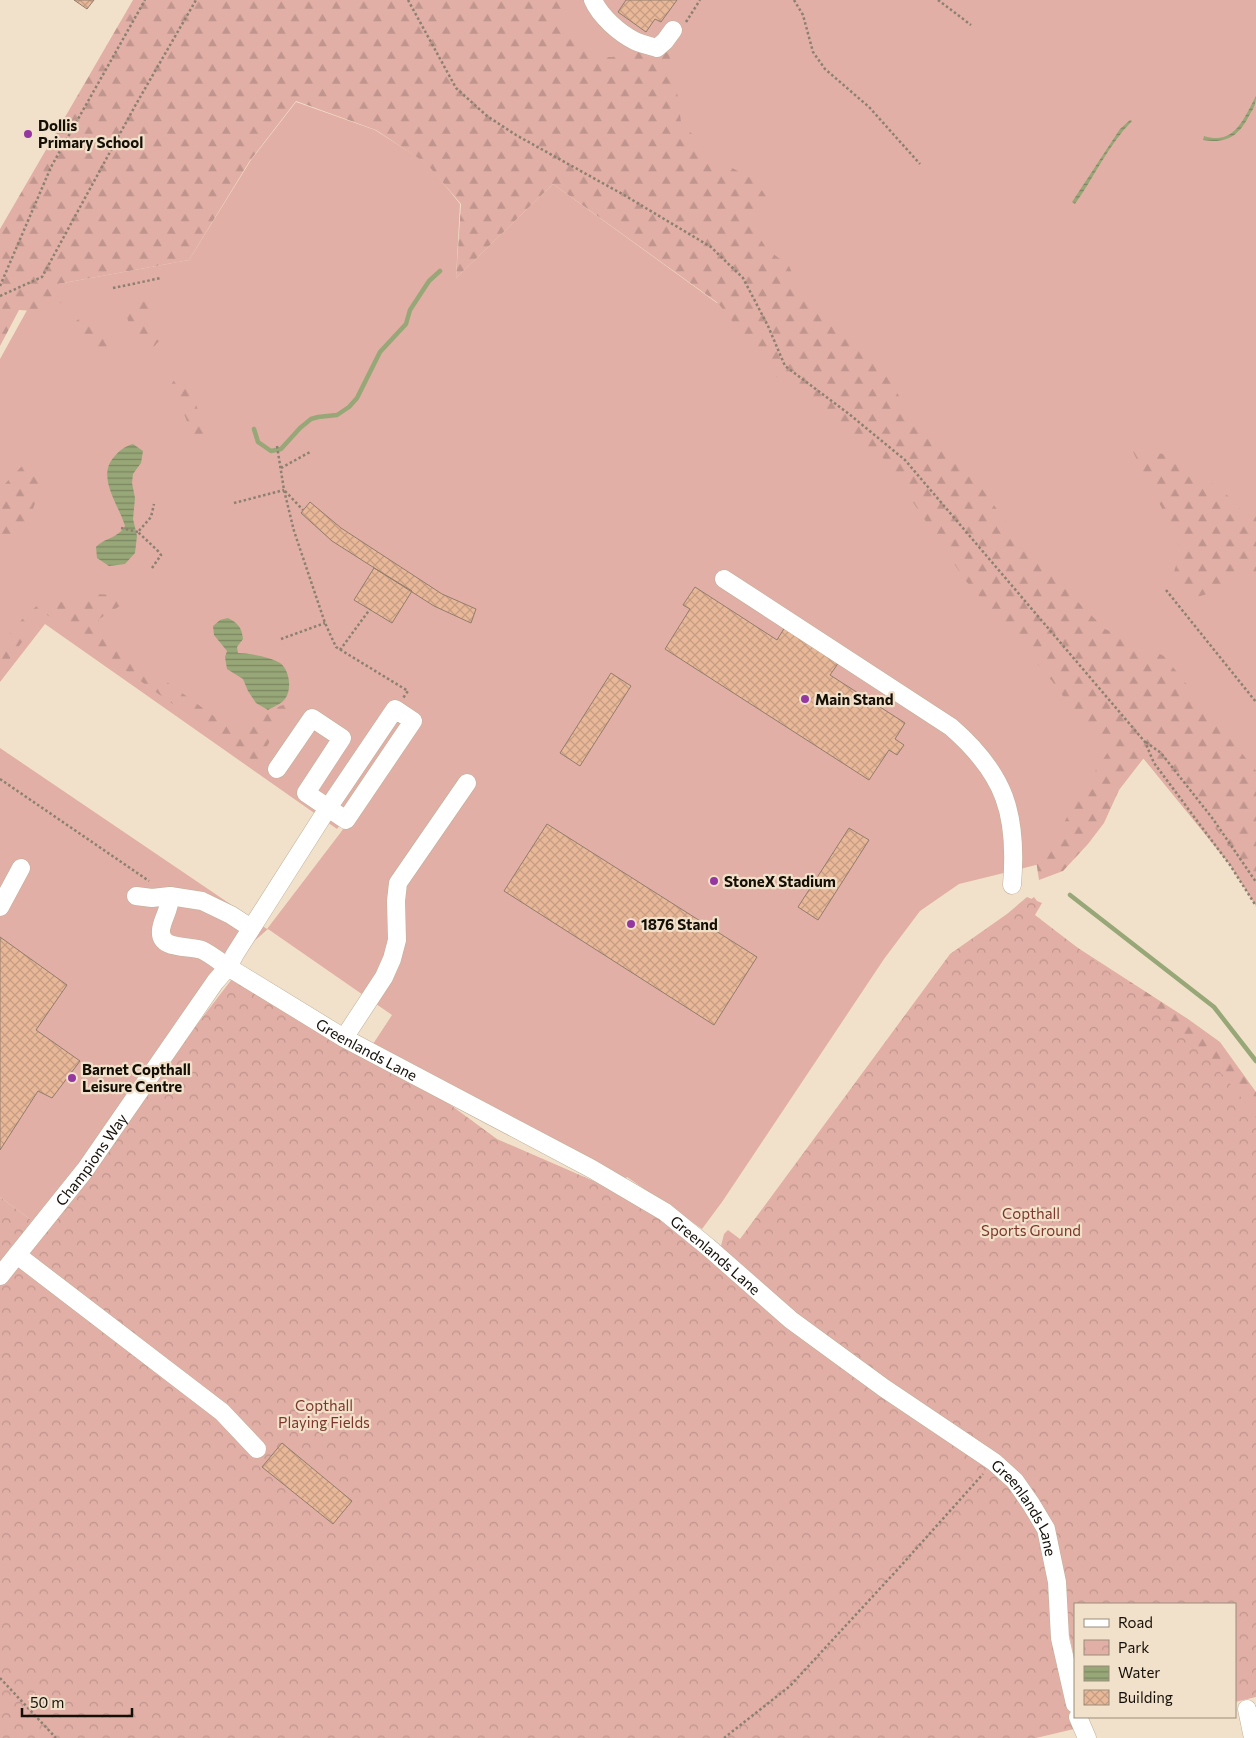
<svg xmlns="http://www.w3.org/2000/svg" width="1256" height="1738" viewBox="0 0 1256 1738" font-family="Commissioner,sans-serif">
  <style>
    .green { fill: #e1afa5 }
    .forest { fill: url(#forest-firs) }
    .park { fill: url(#park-crowns) }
    .water { fill: url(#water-rules) }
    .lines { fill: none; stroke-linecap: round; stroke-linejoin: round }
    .stream { stroke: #98a777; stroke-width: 4.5 }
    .building { fill: url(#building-cross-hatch); stroke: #937c6e }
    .minor-casing { stroke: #c0b09a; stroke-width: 19 }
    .path { stroke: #8c8070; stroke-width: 2.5; stroke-dasharray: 2.5 2.5; stroke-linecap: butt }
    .minor { stroke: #fff; stroke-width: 18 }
    .poi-dot { fill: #9437a1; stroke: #f2e1ca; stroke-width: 2 }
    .labels { text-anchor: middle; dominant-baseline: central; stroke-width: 4.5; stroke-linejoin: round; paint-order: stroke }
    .poi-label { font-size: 15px; font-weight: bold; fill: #140f07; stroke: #f2e1ca; text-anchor: start }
    .street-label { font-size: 15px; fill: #140f07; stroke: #f2e1ca }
    .park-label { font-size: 15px; fill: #7c362b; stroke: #f2e1ca }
  </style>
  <defs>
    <pattern id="forest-firs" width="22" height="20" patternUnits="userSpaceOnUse" patternTransform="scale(1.25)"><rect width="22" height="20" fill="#e1afa5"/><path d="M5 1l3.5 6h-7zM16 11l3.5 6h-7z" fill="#c0958d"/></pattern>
    <pattern id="park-crowns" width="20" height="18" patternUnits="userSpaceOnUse" patternTransform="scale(1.25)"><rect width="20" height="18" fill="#e1afa5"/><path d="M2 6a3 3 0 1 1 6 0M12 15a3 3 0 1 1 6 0" fill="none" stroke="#c0958d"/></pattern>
    <pattern id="water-rules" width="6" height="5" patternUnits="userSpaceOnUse" patternTransform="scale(1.25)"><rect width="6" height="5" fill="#98a777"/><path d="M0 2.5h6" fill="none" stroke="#7b8660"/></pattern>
    <pattern id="building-cross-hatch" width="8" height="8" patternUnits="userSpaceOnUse" patternTransform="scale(1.25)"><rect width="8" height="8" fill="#e8b899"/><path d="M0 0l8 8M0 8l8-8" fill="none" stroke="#c69d82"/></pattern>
  </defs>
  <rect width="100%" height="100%" fill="#f2e1ca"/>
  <!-- green -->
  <path class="green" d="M521 0H1256V906L1230 865 1143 758 1064 858 959 884 920 911 884 959 722 1202 702 1229 627 1177 624 1180 373 1044 392 1015 268 929 234 959 34 1222 0 1197V748L267 929 341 832 410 730 337 829 45 624 0 682V359L36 294 58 284 189 260 251 160 296 102 375 130 428 164 460 204 456 278 553 184 717 303 754 263Z"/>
  <!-- forest -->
  <path class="forest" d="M133 0H566L564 31C571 37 592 54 599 56 622 61 643 47 657 31L663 36 674 69 681 122 715 159 755 180 767 198 746 217 767 249 789 266 799 288 884 372 914 420 964 464 1004 519 1077 601 1105 629 1164 656 1256 771V890L1240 863 1213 825 1160 760 1143 759 1119 790 1104 823 1088 844 1063 871 1039 880 1035 854 1056 838 1076 800 1110 749 1094 739 1052 681 965 580 884 459 774 375 718 303 553 184 456 278 461 204 427 164 376 130 296 101 249 162 189 260 58 284 64 299 52 312 19 310 0 346V229Z
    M139 297H155V308L145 317 146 330 159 341 151 350 135 339 126 315Z
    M82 316 91 318 112 345 109 352H94C88 345 74 332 73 324Z
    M179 375 185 377 209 438 202 442H195L172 383Z
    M1131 448 1179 457 1227 495 1247 516 1256 508V572L1233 574 1213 592 1191 599 1173 575 1181 550 1169 522Z
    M37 463 44 478 29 520 0 556V491L3 486 22 466Z
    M95 594 114 595 120 606 99 619V635L136 665 164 680 232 729 241 739 252 722 280 706 296 701 256 763 43 612 0 673V645L25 616 45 599 64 602 76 611Z
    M1034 897 1037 901 1030 917 1188 1019 1220 1042 1256 1092V1150L1012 915Z"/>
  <!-- park -->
  <path class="park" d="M1027 897 1042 903 1035 915C1113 976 1199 1034 1256 1118V1697L1235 1702V1604H1075V1662L1052 1552 1075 1672 1074 1729 1036 1738H0V1267L85 1170 232 979 396 1065 497 1139 665 1212 708 1247 721 1246 724 1234 728 1230 740 1239 950 954 1007 914Z
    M0 1197 34 1222 0 1266Z"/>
  <!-- water -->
  <path class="water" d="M1256 96C1256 103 1254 108 1250 114 1239 136 1227 144 1203 140L1204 136C1235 146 1244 118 1256 96Z
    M1130 120 1132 121C1109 144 1094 177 1075 204L1072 202 1120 129Z
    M133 444 143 451 141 463 133 474 132 483 135 498 133 519 137 536 135 553 125 564 109 566 97 558 96 547C106 537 117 539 125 526 119 505 96 477 114 457 121 449 124 447 133 444Z
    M228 618C238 623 242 628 243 639L237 647 238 653C249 653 271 657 280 663 290 670 292 690 285 699 281 704 273 707 268 710L256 703 248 691 243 679 227 669 225 657 227 651 214 635 213 626 220 620Z"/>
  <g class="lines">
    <!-- stream -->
    <path class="stream" d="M254 429 258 442 271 451 281 449 300 428 311 419 318 417 337 415 349 407 357 398 380 352 406 324 410 310 429 281 440 271
      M1070 895 1214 1007 1256 1061"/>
  </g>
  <!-- building -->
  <path class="building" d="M74 0H94L87 9Z
    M626 0H677L661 22 655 19 646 32 618 12Z
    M310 502 341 528 442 594 476 609 471 623 434 606 332 541 301 513Z
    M374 568 412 591 392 623 354 600Z
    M695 587 777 640 785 627 839 662 830 675 905 723 895 739 904 745 897 755 889 750 869 780 665 649 690 609 683 605Z
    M611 673 631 686 580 766 560 753Z
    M547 824 757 957 714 1025 504 891Z
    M849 828 869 840 818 920 798 907Z
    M0 937 67 985 36 1030 80 1061 52 1098 38 1091 0 1150Z
    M282 1443 352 1501 333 1524 262 1467Z"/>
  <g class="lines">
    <!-- minor casing -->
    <g class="minor-casing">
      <g id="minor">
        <path d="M593 0C600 16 619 33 635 41 642 44 650 46 657 48L665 41 673 30"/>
        <path d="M724 579 951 727C1005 774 1018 814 1012 885"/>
        <path id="s1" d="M277 769 312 718 342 738 306 793 346 820 413 721 395 709 328 808 235 954 228 967 344 1038 592 1169 665 1212 708 1247 791 1320 884 1388 994 1462 1015 1481 1031 1504 1046 1529 1057 1582 1060 1638 1075 1704"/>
        <path d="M136 896 152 898 170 896 202 901 231 915 251 928"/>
        <path d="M0 907 21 868"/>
        <path d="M344 1038 384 977 392 959 397 940 396 901 398 883 467 783"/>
        <path d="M17 1255 222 1412 257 1449"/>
        <path id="s2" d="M0 1276 85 1170 215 982 228 967C220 962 212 955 202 950 190 945 159 951 161 930 162 919 170 910 170 896"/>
        <path d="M1247 1709 1253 1738"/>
        <path d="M1078 1717 1087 1738"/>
      </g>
    </g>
    <!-- path -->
    <path class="path" d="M408 0 456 88 487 116 516 135 624 195 711 247 743 278 768 326 785 366 849 414 905 460 1145 742 1154 763 1230 865 1256 906
      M794 0 803 15 813 52 825 69 869 107 920 164
      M938 0 971 25
      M686 22 700 0
      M0 286 51 167 145 0
      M113 288 161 278
      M0 296 42 277 135 106 196 0
      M277 446 284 490 294 531 325 623 336 647 408 691 403 698
      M281 468 310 452
      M285 491 303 510
      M234 503 284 490
      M121 528 138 532
      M152 568 161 555 158 551 138 532 151 517 154 504
      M1166 590 1256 702
      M281 639 325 623
      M340 650 370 609
      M1146 742 1161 753 1213 819 1256 882
      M0 779 149 881
      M0 1678 56 1738
      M724 1738 790 1686 898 1569 983 1474"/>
    <!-- minor -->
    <use href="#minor" class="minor"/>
  </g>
  <!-- markers -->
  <g class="poi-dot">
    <circle cx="28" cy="134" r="5"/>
    <circle cx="805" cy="699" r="5"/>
    <circle cx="714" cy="881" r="5"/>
    <circle cx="631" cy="924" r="5"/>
    <circle cx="72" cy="1078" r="5"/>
  </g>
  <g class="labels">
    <!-- poi labels -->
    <g class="poi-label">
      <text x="38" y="125">Dollis<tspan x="38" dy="17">Primary School</tspan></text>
      <text x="815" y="699">Main Stand</text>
      <text x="724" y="881">StoneX Stadium</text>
      <text x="641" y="924">1876 Stand</text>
      <text x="82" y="1069">Barnet Copthall<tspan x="82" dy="17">Leisure Centre</tspan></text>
    </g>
    <!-- street labels -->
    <g class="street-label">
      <text stroke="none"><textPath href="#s1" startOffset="822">Greenlands Lane</textPath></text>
      <text stroke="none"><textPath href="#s2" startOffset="148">Champions Way</textPath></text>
      <text stroke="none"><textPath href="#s1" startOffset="1228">Greenlands Lane</textPath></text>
      <text stroke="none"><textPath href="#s1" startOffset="1632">Greenlands Lane</textPath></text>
    </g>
    <!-- park labels -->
    <g class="park-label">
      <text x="1031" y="1213">Copthall<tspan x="1031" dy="17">Sports Ground</tspan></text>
      <text x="324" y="1405">Copthall<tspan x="324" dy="17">Playing Fields</tspan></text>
    </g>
  </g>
  <!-- legend -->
  <rect x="1074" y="1603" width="162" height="115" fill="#f2e1ca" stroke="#998d7c"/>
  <rect x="1084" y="1619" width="25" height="8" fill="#ffffff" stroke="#998d7c"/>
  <text x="1118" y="1628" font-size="15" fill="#140f07">Road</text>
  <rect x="1084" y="1640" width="25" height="15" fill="url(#park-crowns)" stroke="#998d7c"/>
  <text x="1118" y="1653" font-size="15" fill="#140f07">Park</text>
  <rect x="1084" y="1666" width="25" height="15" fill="url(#water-rules)" stroke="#998d7c"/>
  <text x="1118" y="1678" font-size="15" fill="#140f07">Water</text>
  <rect x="1084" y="1690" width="25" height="15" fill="url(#building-cross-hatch)" stroke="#998d7c"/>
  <text x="1118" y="1703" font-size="15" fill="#140f07">Building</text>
  <!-- scale -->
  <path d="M22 1708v8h110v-8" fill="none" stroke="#140f07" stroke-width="2.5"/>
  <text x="30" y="1708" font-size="15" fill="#140f07" stroke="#f2e1ca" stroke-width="4" paint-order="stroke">50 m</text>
</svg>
